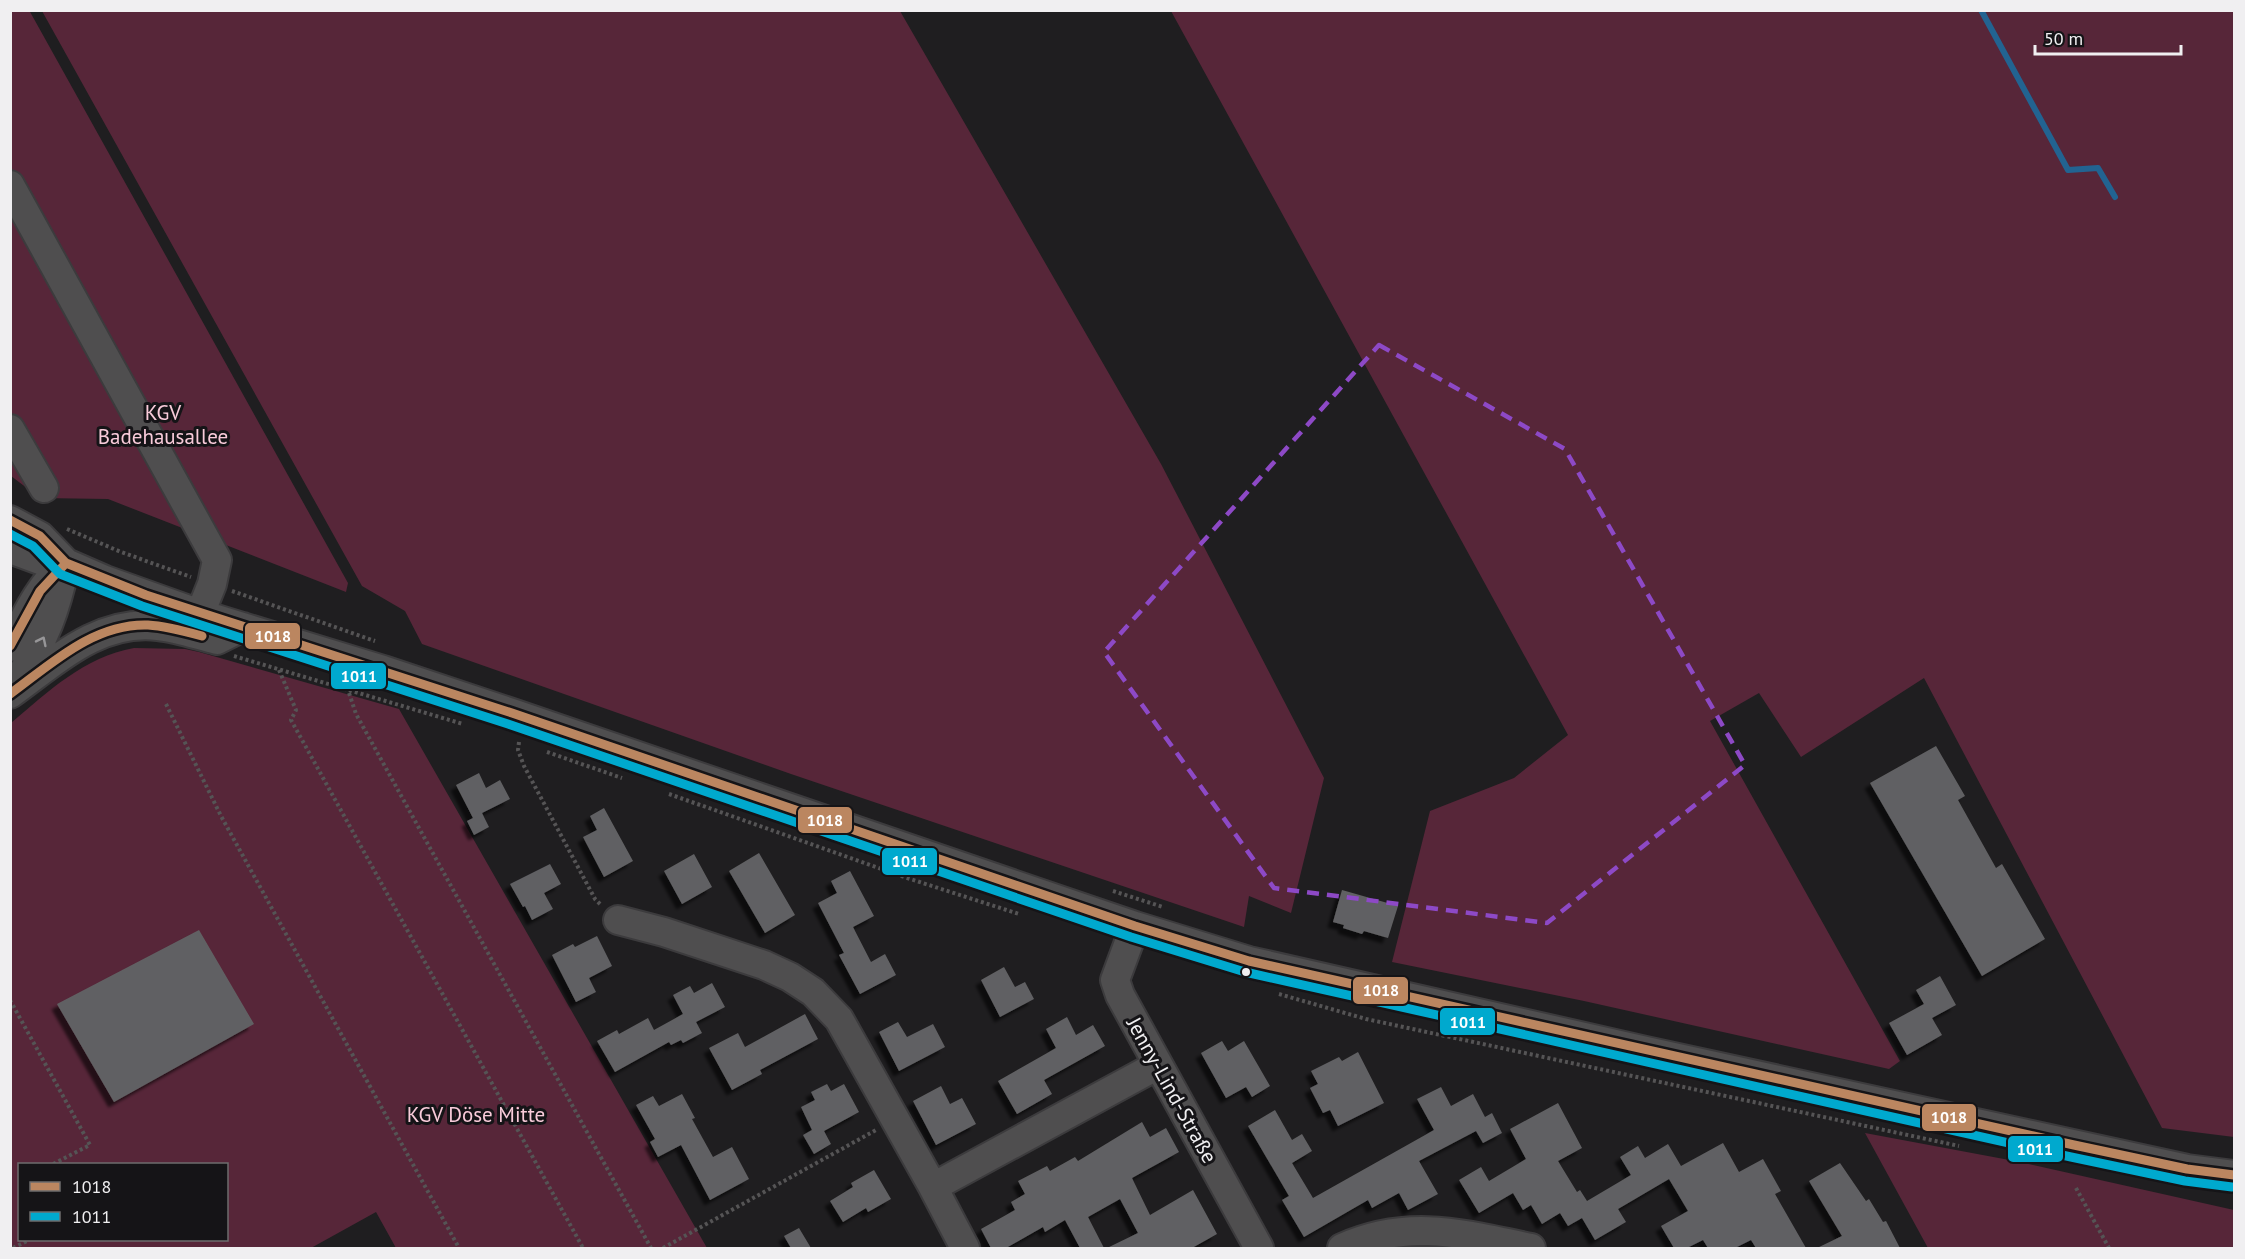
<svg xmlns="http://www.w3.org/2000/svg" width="2245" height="1259" viewBox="0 0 2245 1259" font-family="'PT Sans',sans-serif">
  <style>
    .green { fill: #572639; fill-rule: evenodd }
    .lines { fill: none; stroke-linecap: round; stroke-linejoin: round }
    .stream { stroke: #226391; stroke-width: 6 }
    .building { fill: #616163; filter: url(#shadow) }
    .minor-casing { stroke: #3c3b3d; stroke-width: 32 }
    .path { stroke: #555455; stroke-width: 4; stroke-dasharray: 3 3; stroke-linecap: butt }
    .minor { stroke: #4f4e4f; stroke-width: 28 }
    .bus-1-casing { stroke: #151417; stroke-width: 14 }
    .bus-2-casing { stroke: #151417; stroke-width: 14 }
    .bus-1 { stroke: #bb8660; stroke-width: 9 }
    .bus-2 { stroke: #00a9ce; stroke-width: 9 }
    .oneway { stroke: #979698 }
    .marked { fill: none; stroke: #8d49c6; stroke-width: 4.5; stroke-dasharray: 12 8; stroke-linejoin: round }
    .bus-dot { fill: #f0eff1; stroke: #151417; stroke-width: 2 }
    .labels { text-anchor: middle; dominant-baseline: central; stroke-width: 6; stroke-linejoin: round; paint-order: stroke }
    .park-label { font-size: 21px; fill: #f9cbda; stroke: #151417 }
    .street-label { font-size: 21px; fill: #f0eff1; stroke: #151417 }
    .line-badge { stroke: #151417; stroke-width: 2 }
    .badge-label { font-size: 16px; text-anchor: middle; font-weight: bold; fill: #fff }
  </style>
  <defs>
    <filter id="shadow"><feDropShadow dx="-5.5" dy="5.5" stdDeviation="1.5" flood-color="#0009"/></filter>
  </defs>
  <rect width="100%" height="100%" fill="#1f1e20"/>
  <!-- green -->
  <path class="green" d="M29 10 348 583 346 592 108 499 40 498 11 476 10 11Z
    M42 11H900L1161 464 1324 778 1291 913 1249 896 1244 927 791 774 422 644 405 611 362 586Z
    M1171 11H2234V1137L2162 1128 1924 678 1801 757 1759 693 1710 721 1900 1061 1889 1069 1584 1001 1392 962 1430 811 1514 778 1568 735Z
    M134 648 185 649 199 652 399 709 707 1248H396L376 1212 311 1248H11V723C49 691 84 657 134 648ZM20 1164H226V1240H20Z
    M1865 1133 2020 1162 2234 1210V1248H1928Z"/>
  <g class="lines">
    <!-- stream -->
    <path class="stream" d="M1981 10 2068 170 2098 168 2115 197"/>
  </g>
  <!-- building -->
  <path class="building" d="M1936 746 1965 796 1958 800 1996 868 2002 864 2045 939 1982 976 1870 783Z
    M479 773 486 788 500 780 510 799 482 813 489 827 474 835 467 821 473 818 456 785Z
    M604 808 633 861 604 877 583 837 597 830 590 816Z
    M759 853 795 915 765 933 729 871Z
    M694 854 712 887 682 904 664 871Z
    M550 864 561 884 544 893 553 909 532 920 525 906 523 907 510 884Z
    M850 871 874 916 853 927 871 962 885 954 896 975 860 994 839 955 844 953 818 903 837 893 831 881Z
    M1342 890 1398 906 1388 938 1364 931 1362 934 1343 928 1344 925 1333 922Z
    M199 930 254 1024 114 1102 57 1004Z
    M597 936 612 966 589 978 596 992 576 1002 552 955 573 944 575 947Z
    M1004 967 1015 987 1025 982 1034 999 1000 1017 981 980Z
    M1940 976 1956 1005 1932 1018 1942 1035 1907 1055 1889 1023 1924 1004 1916 990Z
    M712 983 725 1007 696 1022 702 1033 683 1043 681 1040 671 1045 669 1042 615 1072 597 1041 617 1030 619 1034 648 1018 654 1030 683 1014 673 995 690 986 694 993Z
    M805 1014 818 1039 760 1070 762 1074 732 1090 709 1048 738 1033 745 1047Z
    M1067 1017 1076 1035 1093 1025 1105 1046 1044 1080 1052 1094 1017 1114 998 1081 1056 1048 1046 1029Z
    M898 1022 907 1037 933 1024 945 1047 899 1071 879 1032Z
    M1222 1041 1228 1051 1244 1041 1270 1086 1252 1097 1246 1087 1226 1098 1201 1053Z
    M1358 1052 1384 1103 1338 1126 1330 1110 1323 1113 1310 1088 1318 1084 1311 1071 1339 1057 1342 1061Z
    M827 1084 831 1091 844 1084 859 1112 824 1131 831 1144 814 1154 803 1135 812 1130 801 1107 815 1100 811 1092Z
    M941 1086 950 1104 962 1098 976 1124 936 1145 913 1101Z
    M1441 1087 1451 1106 1473 1094 1485 1117 1492 1113 1502 1133 1483 1143 1476 1131 1419 1161 1438 1194 1408 1210 1399 1193 1372 1208 1368 1200 1304 1237 1282 1200 1289 1196 1248 1126 1275 1110 1292 1140 1302 1134 1312 1151 1292 1163 1313 1198 1434 1130 1417 1099Z
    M682 1094 695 1118 692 1119 713 1157 732 1147 749 1179 710 1200 681 1145 658 1157 650 1142 655 1139 636 1105 653 1096 659 1106Z
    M1558 1103 1582 1148 1558 1161 1577 1192 1580 1190 1587 1201 1631 1175 1620 1157 1638 1146 1645 1158 1668 1144 1681 1166 1723 1143 1739 1172 1763 1159 1781 1191 1775 1194 1806 1248H1756L1751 1240 1735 1248H1708L1703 1240 1687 1248H1674L1661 1226 1688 1211 1669 1179 1618 1209 1626 1222 1595 1240 1582 1218 1568 1226 1560 1213 1542 1224 1531 1205 1523 1210 1513 1193 1479 1213 1459 1180 1481 1167 1489 1181 1526 1159 1510 1129Z
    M1142 1122 1150 1137 1166 1128 1179 1152 1132 1178 1150 1215 1193 1190 1217 1234 1192 1248H1107L1138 1233 1120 1199 1088 1217 1104 1248H1080L1065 1220 1045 1232 1043 1227 1006 1248H991L981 1229 1015 1210 1011 1202 1025 1194 1018 1181 1047 1166 1050 1171 1075 1157 1078 1161Z
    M1840 1163 1866 1201 1869 1199 1883 1222 1886 1221 1900 1248H1817L1842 1236 1809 1181Z
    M874 1170 891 1199 868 1212 866 1208 843 1222 830 1201 853 1187 851 1183Z
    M799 1228 811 1248H791L784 1236Z"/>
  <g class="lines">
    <!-- minor casing -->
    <g class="minor-casing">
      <path id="minor" d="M10 185 217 560 212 584 200 614
        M10 429 44 488
        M10 520 40 536 66 563
        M10 549 45 562 66 563 105 580 200 614 383 670 512 713 1135 926 1249 961 1646 1051 2187 1169 2234 1175
        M10 647C26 616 38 587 64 565
        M18 679C45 642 56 608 66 563
        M10 694C55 662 98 619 158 626 178 628 197 635 217 640L243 627
        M618 920 664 932 764 965 790 977 813 992 839 1019 933 1187 965 1248
        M1135 926 1115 980 1120 995 1259 1248
        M933 1187 1158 1065
        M1342 1248C1408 1218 1464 1234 1531 1248"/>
    </g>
    <!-- path -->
    <path class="path" d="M67 529 121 552 191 577
      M232 591 375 641
      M234 656 463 724
      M279 670 296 710 291 720 583 1248
      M349 693 356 714 651 1248
      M166 704 221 816 459 1248
      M519 742 518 750 524 766 595 899 602 906
      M547 752 622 778
      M669 794 904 877 1019 914
      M1113 891 1163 907
      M1279 994 1366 1019 1959 1146
      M10 1000 90 1145 53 1164
      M20 1182V1184
      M2076 1188 2109 1248
      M13 1248 29 1240
      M663 1248 876 1130"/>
    <!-- minor -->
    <use href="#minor" class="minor"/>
    <!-- bus-1 casing -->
    <g class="bus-1-casing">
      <path id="bus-1" d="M10 520 40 536 66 563 146 595 512 713 1135 926 1249 961 2074 1145 2187 1169 2234 1175
        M10 646 40 591 66 563
        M10 694C51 664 94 623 148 625 166 626 184 631 202 636"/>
    </g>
    <!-- bus-2 casing -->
    <g class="bus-2-casing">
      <path id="bus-2" d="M10 534 33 546 60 574 142 606 508 724 1131 937 1245 972 2071 1157 2185 1181 2232 1187"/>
    </g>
    <!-- bus-1 -->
    <use href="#bus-1" class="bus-1"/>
    <!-- bus-2 -->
    <use href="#bus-2" class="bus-2"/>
  </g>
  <!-- one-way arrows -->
  <defs><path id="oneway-chevron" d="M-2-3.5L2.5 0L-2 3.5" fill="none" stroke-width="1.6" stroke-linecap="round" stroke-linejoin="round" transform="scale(1.5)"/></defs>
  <use class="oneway" href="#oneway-chevron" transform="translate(42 641) rotate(-64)"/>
  <!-- marked area -->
  <path class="marked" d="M1379 345 1565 449 1745 765 1547 923 1274 888 1104 652Z"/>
  <!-- markers -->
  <circle class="bus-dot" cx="1246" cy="972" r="5"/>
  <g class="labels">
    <!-- park labels -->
    <g class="park-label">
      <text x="163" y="412">KGV<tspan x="163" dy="24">Badehausallee</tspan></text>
      <text x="476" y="1114">KGV Döse Mitte</text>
    </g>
    <!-- street labels -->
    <g class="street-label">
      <text transform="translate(1172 1090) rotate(61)">Jenny-Lind-Straße</text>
    </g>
  </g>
  <g class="line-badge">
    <rect x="244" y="622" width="57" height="28" rx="6" fill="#bb8660"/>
    <rect x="330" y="662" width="57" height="28" rx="6" fill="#00a9ce"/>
    <rect x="797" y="806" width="56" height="28" rx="6" fill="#bb8660"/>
    <rect x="881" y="847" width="57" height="29" rx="6" fill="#00a9ce"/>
    <rect x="1352" y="976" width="57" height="29" rx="6" fill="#bb8660"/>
    <rect x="1439" y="1007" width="57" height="29" rx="6" fill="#00a9ce"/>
    <rect x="1921" y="1103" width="56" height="29" rx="6" fill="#bb8660"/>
    <rect x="2007" y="1135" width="57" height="28" rx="6" fill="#00a9ce"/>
  </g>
  <g class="badge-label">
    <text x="273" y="642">1018</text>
    <text x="359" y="682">1011</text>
    <text x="825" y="826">1018</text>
    <text x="910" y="867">1011</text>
    <text x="1381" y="996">1018</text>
    <text x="1468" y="1028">1011</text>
    <text x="1949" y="1123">1018</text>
    <text x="2035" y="1155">1011</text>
  </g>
  <!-- border -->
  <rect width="2245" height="1259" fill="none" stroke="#f0eff1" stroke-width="24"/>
  <!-- legend -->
  <rect x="18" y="1163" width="210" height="78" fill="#151417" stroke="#6d6c6e" stroke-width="1.5"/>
  <rect x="30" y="1182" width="30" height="9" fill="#bb8660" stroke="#6d6c6e" stroke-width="1.5"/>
  <text x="72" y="1193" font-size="18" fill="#f0eff1">1018</text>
  <rect x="30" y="1212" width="30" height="9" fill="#00a9ce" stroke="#6d6c6e" stroke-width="1.5"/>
  <text x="72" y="1223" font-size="18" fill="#f0eff1">1011</text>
  <!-- scale -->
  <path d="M2035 45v9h146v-9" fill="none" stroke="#f0eff1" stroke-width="3"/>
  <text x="2044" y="45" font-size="18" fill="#f0eff1" stroke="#151417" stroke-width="4.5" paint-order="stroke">50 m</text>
</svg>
